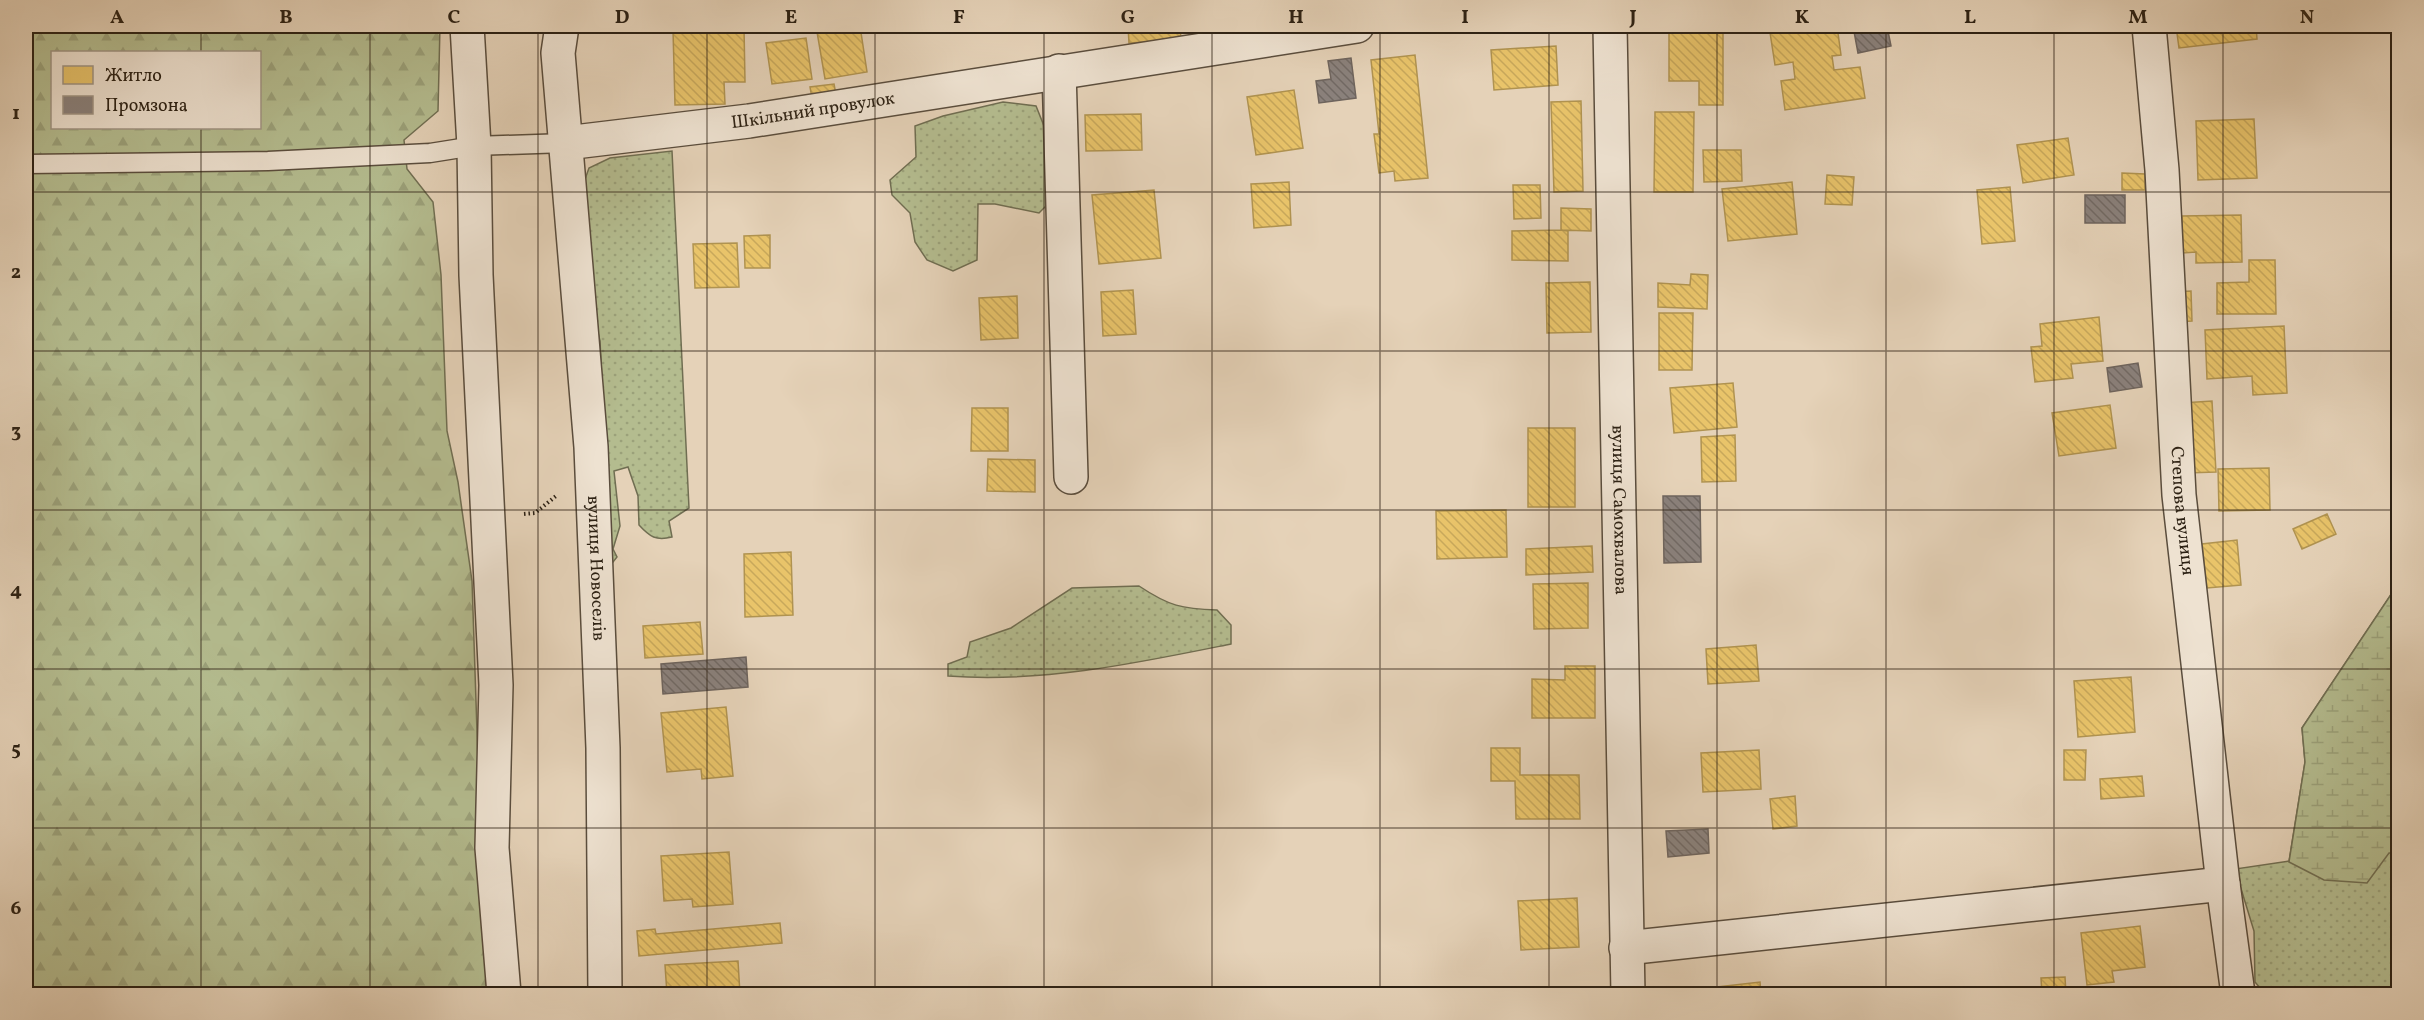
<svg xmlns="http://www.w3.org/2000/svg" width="2424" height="1020" viewBox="0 0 2424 1020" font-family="Vollkorn,serif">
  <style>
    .grass { fill: url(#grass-dots); stroke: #706e52; stroke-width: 1.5 }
    .forest { fill: url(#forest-firs); stroke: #706e52; stroke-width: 1.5; fill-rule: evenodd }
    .wetland { fill: url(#wetland-marsh); stroke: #706e52; stroke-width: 1.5 }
    .homes { fill: url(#homes-back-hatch); stroke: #b09350; stroke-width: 1.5 }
    .industry { fill: url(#industry-back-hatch); stroke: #6e645d; stroke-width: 1.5 }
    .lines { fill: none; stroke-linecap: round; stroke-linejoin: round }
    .service-casing { stroke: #5a4d3d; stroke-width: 21 }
    .minor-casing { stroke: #5a4d3d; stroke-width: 36 }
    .path { stroke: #2c2114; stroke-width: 4; stroke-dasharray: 1.5 3; stroke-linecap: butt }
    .service { stroke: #eee2d1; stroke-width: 18 }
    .minor { stroke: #eee2d1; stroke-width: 33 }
    .grid { fill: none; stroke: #2c2114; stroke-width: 1.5; stroke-opacity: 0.55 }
    .labels { text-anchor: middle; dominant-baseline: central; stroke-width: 6; stroke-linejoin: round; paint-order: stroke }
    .street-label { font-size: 18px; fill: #2c2114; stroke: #eee2d1 }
    .neatline { fill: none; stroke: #2c2114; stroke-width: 2 }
    .grid-label { font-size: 20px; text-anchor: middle; font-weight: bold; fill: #2c2114 }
  </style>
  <defs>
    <pattern id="grass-dots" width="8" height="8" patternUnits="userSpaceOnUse" patternTransform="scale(1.5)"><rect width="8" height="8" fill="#b4bc8f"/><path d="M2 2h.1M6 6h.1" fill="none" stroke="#9ba17a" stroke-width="1.8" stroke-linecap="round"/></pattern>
    <pattern id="forest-firs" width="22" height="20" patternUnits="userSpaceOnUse" patternTransform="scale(1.5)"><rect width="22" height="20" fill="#b4bc8f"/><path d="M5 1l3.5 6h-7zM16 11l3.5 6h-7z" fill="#9ba17a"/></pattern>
    <pattern id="wetland-marsh" width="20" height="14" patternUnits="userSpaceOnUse" patternTransform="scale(1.5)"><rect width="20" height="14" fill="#b4bc8f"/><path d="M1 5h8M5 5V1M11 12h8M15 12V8" fill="none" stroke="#9ba17a"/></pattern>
    <pattern id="homes-back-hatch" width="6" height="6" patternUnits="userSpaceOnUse" patternTransform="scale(1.5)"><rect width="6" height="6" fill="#e9c46a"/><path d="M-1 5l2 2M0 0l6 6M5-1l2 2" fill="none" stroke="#c8a85b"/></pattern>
    <pattern id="industry-back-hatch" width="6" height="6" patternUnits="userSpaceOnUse" patternTransform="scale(1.5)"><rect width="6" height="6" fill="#8a817c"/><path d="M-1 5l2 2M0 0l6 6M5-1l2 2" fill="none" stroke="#716964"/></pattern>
  </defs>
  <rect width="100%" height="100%" fill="#e5d2b8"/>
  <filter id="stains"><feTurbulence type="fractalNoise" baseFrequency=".00333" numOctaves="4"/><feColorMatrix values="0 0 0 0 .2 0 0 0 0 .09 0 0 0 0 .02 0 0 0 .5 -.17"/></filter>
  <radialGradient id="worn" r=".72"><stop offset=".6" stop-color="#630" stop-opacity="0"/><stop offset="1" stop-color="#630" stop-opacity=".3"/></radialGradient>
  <!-- grass -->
  <path class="grass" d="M1003 102 1036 106 1044 126 1051 201 1039 213 995 204H978L977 260 953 271 927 260 915 242 910 213 892 195 890 180 916 157 915 126 943 116Z
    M672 151 689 508 669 521 672 537C656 541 650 537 639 525L638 496 628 467 614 471 620 526 613 549 617 557 606 571 608 507 600 341 590 297 578 199 589 168 610 158Z
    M2398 584V994H2265L2255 982 2254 931 2235 869 2289 861 2305 762 2302 728Z
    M1139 586C1169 606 1182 609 1217 610L1231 625V644C1137 663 1044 683 948 676V664L967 657 970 642 1011 628 1072 588Z"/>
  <!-- forest -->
  <path class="forest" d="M26 26H440L438 111 404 140 407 169 433 202 441 275 447 431 458 482 472 581 481 852 491 994H26ZM52 52H260V128H52Z"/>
  <!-- wetland -->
  <path class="wetland" d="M2398 584V853H2389L2367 883 2324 880 2289 862 2305 762 2302 728Z"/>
  <!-- homes -->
  <path class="homes" d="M816 26H860L867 72 825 79Z
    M885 26H925L885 30Z
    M1128 26H1180L1181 40 1129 43Z
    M1195 26H1226V40L1195 41Z
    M1669 26H1723V105H1699V81H1669Z
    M1769 26H1837L1841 55 1832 56 1834 70 1860 67 1865 98 1785 110 1781 81 1795 79 1793 62 1775 65Z
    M2176 26H2256L2257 39 2179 48Z
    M744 27 745 82H724L725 104 675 105 673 30Z
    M806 38 812 79 772 84 766 43Z
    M1556 46 1558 85 1494 90 1491 50Z
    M1415 55 1428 178 1395 181 1394 171 1379 173 1374 134H1379L1371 60Z
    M834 84 837 100 813 104 810 87Z
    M1294 90 1303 148 1256 155 1247 97Z
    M1581 101 1583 191 1554 192 1551 102Z
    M1655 112H1694L1693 192H1654Z
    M1141 114 1142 150 1086 151 1085 115Z
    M2254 119 2257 178 2198 180 2196 121Z
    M2068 138 2074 175 2023 183 2017 145Z
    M1703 150H1741L1742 181 1704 182Z
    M2122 173 2145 174V190H2122Z
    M1827 175 1854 177 1852 205 1825 204Z
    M1289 182 1291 225 1254 228 1251 184Z
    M1792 182 1797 234 1728 241 1722 189Z
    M1513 185H1540L1541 218 1514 219Z
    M2010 187 2015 241 1982 244 1977 190Z
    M1154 190 1161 258 1099 264 1092 195Z
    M1561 208 1591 209V231L1561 230Z
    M2241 215 2242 262 2196 263V252L2183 253 2182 216Z
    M1561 230 1568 231V261L1512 260V231Z
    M770 235V268H745L744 236Z
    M737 243 739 287 695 288 693 244Z
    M2249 260H2275L2276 314H2217V283L2249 282Z
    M1691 274 1708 275 1707 309 1658 307V283L1690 285Z
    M1590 282 1591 332 1547 333 1546 283Z
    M1133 290 1136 334 1103 336 1101 292Z
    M2191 291 2192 321 2175 322 2173 292Z
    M1017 296 1018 338 981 340 979 298Z
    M1659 313H1693L1692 370H1659Z
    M2099 317 2103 361 2071 364 2073 378 2035 382 2031 347 2042 346 2040 324Z
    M2284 326 2287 393 2253 395 2252 376 2207 379 2205 330Z
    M1733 383 1737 427 1674 433 1670 388Z
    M2212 401 2216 472 2186 473 2182 403Z
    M2110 405 2116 448 2059 456 2052 413Z
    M972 408H1008V451H971Z
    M1528 428H1575V507H1528Z
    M1735 435 1736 481 1702 482 1701 437Z
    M988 459 1035 460V492L987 491Z
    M2269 468 2270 510 2219 511 2218 469Z
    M1506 510 1507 557 1437 559 1436 511Z
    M2327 514 2336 534 2302 549 2293 529Z
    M2237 540 2241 585 2207 588 2202 544Z
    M1592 546 1593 572 1526 575V549Z
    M791 552 793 615 745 617 744 554Z
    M1588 583V628L1534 629 1533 584Z
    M700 622 703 654 645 658 643 626Z
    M1756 645 1759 681 1708 684 1706 649Z
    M1565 666H1595V718H1532V679L1565 680Z
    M2131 677 2135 732 2078 737 2074 681Z
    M726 707 733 776 702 779 701 769 667 772 661 713Z
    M1491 748H1520V775H1579L1580 819H1516L1515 781H1491Z
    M1759 750 1761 789 1703 792 1701 753Z
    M2064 750H2086L2085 780H2064Z
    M2142 776 2144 796 2101 799 2100 779Z
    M1795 796 1797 826 1773 829 1770 799Z
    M729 852 733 904 693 907 692 899 664 901 661 856Z
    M1577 898 1579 947 1521 950 1518 901Z
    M780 923 782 943 639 956 637 931 655 929 656 934Z
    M2140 926 2145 967 2112 971 2114 982 2087 985 2081 933Z
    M738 961 740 994H667L665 965Z
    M2065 977 2066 994H2042L2041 978Z
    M1760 982 1761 994H1691V990Z"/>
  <!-- industry -->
  <path class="industry" d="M1853 26H1887L1891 46 1858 53Z
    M1351 58 1356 98 1319 103 1316 81 1331 79 1328 61Z
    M2085 195H2125V223H2085Z
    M2138 363 2142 387 2110 392 2107 368Z
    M1663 496H1700L1701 562 1664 563Z
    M746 657 748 687 663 694 661 664Z
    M1708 829 1709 853 1668 857 1666 831Z"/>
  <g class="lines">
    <!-- service casing -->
    <g class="service-casing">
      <path id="service" d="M26 164 268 161 430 153 474 146 566 143"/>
    </g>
    <!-- minor casing -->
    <g class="minor-casing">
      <g id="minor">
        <path d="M467 26 474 146 476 275 496 685 492 848 504 994"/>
        <path id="s1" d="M562 26 558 53 591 447 603 748 605 994"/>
        <path id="s2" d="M1610 26 1628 994"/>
        <path id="s3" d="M2149 26 2162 170 2179 495 2223 884 2238 994"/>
        <path d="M1059 71 1071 477"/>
        <path id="s4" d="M566 143 749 121 1357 26"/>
        <path d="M1626 948 2223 884"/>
      </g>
    </g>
    <!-- path -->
    <path class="path" d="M524 514 535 513 556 496"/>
    <!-- service -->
    <use href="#service" class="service"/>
    <!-- minor -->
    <use href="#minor" class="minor"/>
  </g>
  <!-- grid -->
  <path class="grid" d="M201 26V52M370 26V994M538 26V994M707 26V994M875 26V994M1044 26V994M1212 26V994M1380 26V994M1549 26V994M1717 26V994M1886 26V994M2054 26V994M2223 26V994M201 128V994M26 192H2398M26 351H2398M26 510H2398M26 669H2398M26 828H2398"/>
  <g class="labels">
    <!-- street labels -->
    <g class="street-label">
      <text stroke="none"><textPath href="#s4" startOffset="249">Шкільний провулок</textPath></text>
      <text stroke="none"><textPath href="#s2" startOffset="484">вулиця Самохвалова</textPath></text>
      <text stroke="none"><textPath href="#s3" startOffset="486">Степова вулиця</textPath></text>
      <text stroke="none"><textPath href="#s1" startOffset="544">вулиця Новоселів</textPath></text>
    </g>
  </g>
  <!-- margin -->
  <rect width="2424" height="1020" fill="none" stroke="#e5d2b8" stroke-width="66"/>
  <!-- legend -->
  <rect x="51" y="51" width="210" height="78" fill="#eee2d1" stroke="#a09585" stroke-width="1.5"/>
  <rect x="63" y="66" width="30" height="18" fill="#e9c46a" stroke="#a09585" stroke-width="1.5"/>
  <text x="105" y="81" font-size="18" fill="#2c2114">Житло</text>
  <rect x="63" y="96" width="30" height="18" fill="#8a817c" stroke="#a09585" stroke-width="1.5"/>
  <text x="105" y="111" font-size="18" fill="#2c2114">Промзона</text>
  <rect x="33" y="33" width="2358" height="954" class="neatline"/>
  <g class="grid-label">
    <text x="117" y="23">A</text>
    <text x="286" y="23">B</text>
    <text x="454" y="23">C</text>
    <text x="622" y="23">D</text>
    <text x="791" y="23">E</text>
    <text x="959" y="23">F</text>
    <text x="1128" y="23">G</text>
    <text x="1296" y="23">H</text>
    <text x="1465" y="23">I</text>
    <text x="1633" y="23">J</text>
    <text x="1802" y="23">K</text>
    <text x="1970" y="23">L</text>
    <text x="2138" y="23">M</text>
    <text x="2307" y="23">N</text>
    <text x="16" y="119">1</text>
    <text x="16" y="278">2</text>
    <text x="16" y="437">3</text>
    <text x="16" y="596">4</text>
    <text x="16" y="755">5</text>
    <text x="16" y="914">6</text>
  </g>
  <rect width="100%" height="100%" filter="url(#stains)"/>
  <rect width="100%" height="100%" fill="url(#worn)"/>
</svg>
